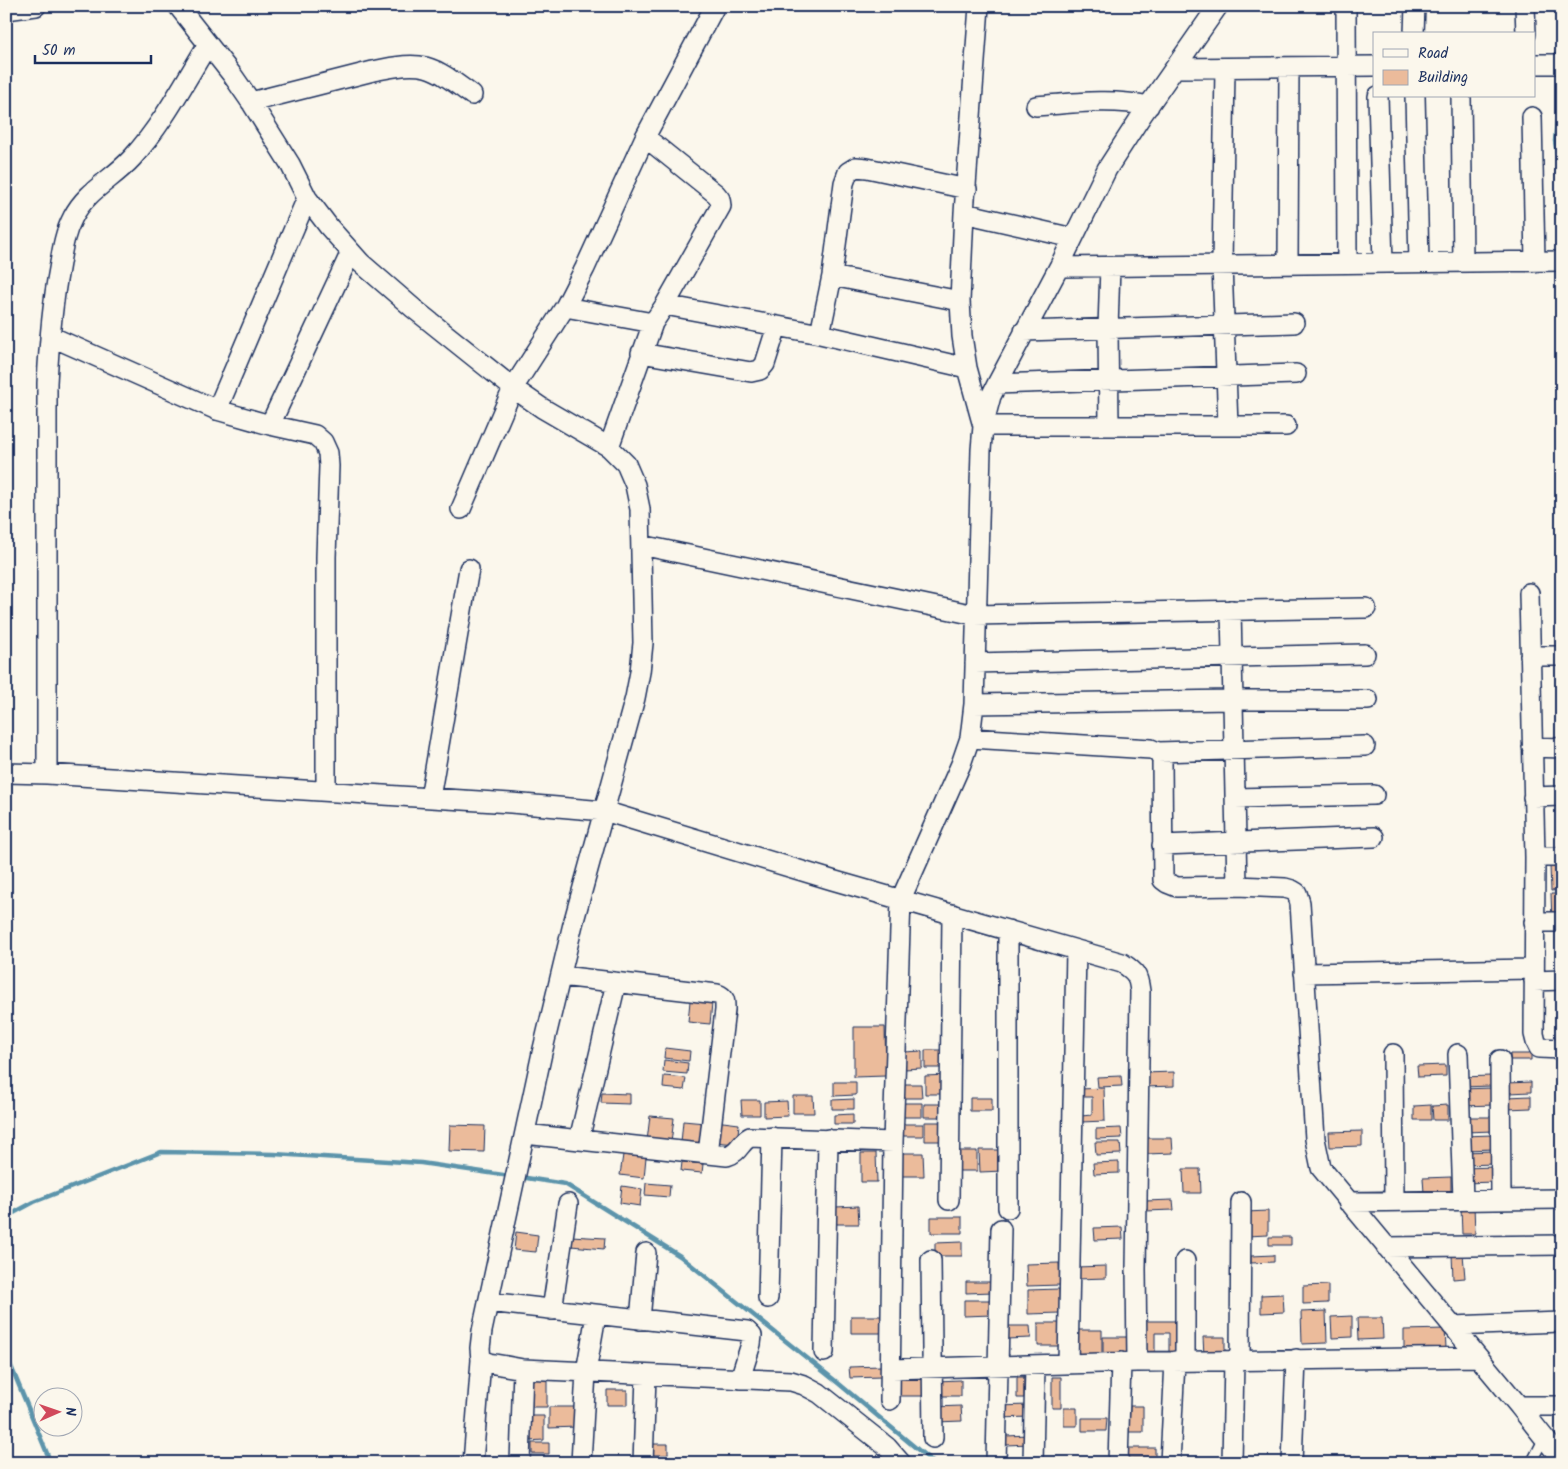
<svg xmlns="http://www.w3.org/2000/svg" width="1568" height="1469" viewBox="0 0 1568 1469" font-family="Kalam,sans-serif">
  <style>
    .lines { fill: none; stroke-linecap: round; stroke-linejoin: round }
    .stream { stroke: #5b94ab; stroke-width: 4.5 }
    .building { fill: #ebbb9b; stroke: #1b2f5e }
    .lane-casing { stroke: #1b2f5e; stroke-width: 12 }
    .street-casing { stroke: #1b2f5e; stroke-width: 22 }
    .lane { stroke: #fbf7ec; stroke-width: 9 }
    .street { stroke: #fbf7ec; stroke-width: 19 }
  </style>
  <rect width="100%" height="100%" fill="#fbf7ec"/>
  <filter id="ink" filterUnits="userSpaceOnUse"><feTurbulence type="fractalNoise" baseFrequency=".02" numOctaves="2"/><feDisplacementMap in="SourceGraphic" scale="10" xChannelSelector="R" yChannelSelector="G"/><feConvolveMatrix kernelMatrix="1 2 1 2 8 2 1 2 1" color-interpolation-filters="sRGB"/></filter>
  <g filter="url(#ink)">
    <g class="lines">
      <!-- stream -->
      <path class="stream" d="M1562 71 1555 141 1562 182
        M520 1177 565 1184 680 1256 838 1383 934 1463
        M6 1217 34 1202 161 1152 274 1154 421 1163 510 1176
        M6 1354 51 1463"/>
    </g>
    <!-- building -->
    <path class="building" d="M1562 865V890L1551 891 1550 866Z
      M1551 894H1562V920L1552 921Z
      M690 1001 712 1003 710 1024 688 1022Z
      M854 1027H885L886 1076 854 1077Z
      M665 1048 690 1051 689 1061 664 1058Z
      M925 1050H945L946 1068H925Z
      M922 1051V1068L904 1069V1052Z
      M1510 1054H1531V1060H1510Z
      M664 1060 688 1063 687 1074 663 1072Z
      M1446 1065V1076L1418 1077 1417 1066Z
      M1174 1072V1086L1145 1087 1144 1073Z
      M946 1075V1094H925V1076Z
      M664 1076 686 1078 684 1090 663 1088Z
      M1121 1076 1122 1086 1098 1087 1097 1077Z
      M1491 1076V1086L1461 1087V1077Z
      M834 1082H856V1095L834 1096Z
      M1531 1082V1092L1509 1093 1508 1083Z
      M899 1084H921L922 1098H899Z
      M1104 1088 1105 1121 1081 1122V1116L1092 1115V1097H1080V1089Z
      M1492 1088 1493 1105 1463 1106 1462 1089Z
      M602 1093 630 1094V1104L601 1103Z
      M793 1096H813L814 1113H793Z
      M1531 1096V1108L1507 1109V1097Z
      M970 1098H992V1111H970Z
      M854 1099V1109H832V1100Z
      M741 1100H760V1115H742Z
      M787 1101 788 1116 764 1117V1102Z
      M898 1103H922V1117H898Z
      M924 1104H945V1117H924Z
      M1431 1105V1120H1414V1106Z
      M1448 1105V1120H1433L1432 1106Z
      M853 1114V1124H834V1115Z
      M650 1116 674 1118 671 1143 647 1141Z
      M1463 1117H1493L1494 1131 1464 1132Z
      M683 1121 705 1123 703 1145 681 1143Z
      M715 1121 739 1124 737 1144 713 1142Z
      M925 1122H944V1141H925Z
      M899 1124H923V1136H899Z
      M450 1125 485 1126 484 1152 449 1151Z
      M1121 1128 1122 1138 1096 1139V1129Z
      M1362 1131V1146L1330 1147 1329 1132Z
      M1493 1135 1494 1149 1464 1150 1463 1136Z
      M1145 1138H1172L1173 1153 1146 1154Z
      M1095 1142H1120L1121 1154 1096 1155Z
      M979 1150H1003V1171L980 1172Z
      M955 1151H977V1171H956Z
      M1494 1151V1164L1465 1165 1464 1152Z
      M861 1153H876L877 1182H861Z
      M899 1153H923L924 1176H900Z
      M623 1155 646 1157 644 1178 620 1175Z
      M682 1162 703 1164 702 1173 681 1171Z
      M1119 1162V1173L1094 1174 1093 1163Z
      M1494 1167V1182L1465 1183V1168Z
      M1183 1169H1200L1201 1193H1184Z
      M1451 1177V1192L1424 1193 1423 1178Z
      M646 1183 670 1185 669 1197 645 1195Z
      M622 1186 642 1189 640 1206 620 1203Z
      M1173 1200 1174 1210 1145 1211V1201Z
      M1474 1205 1475 1234H1462L1461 1206Z
      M858 1206 859 1224H836V1207Z
      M1268 1211V1235L1247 1236 1246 1212Z
      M931 1217H962V1233H931Z
      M1122 1227 1123 1239 1095 1240 1094 1228Z
      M516 1232 538 1235 536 1252 514 1250Z
      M571 1236 605 1238 604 1249 571 1246Z
      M1269 1237H1291V1245H1269Z
      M962 1242V1256H935V1243Z
      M1452 1254H1463L1465 1278 1453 1279Z
      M1274 1255V1262L1251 1263V1256Z
      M1059 1263 1060 1285 1027 1286 1026 1264Z
      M1106 1266V1278L1077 1279 1076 1267Z
      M966 1282H993V1292L966 1293Z
      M1328 1285V1303L1303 1304V1286Z
      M1059 1289 1060 1313 1028 1314V1290Z
      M1283 1294 1284 1312 1261 1313V1295Z
      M964 1300H992V1315L964 1316Z
      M1326 1311 1327 1343 1302 1344 1301 1312Z
      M851 1316H882L883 1333H851Z
      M1352 1316V1337L1332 1338 1331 1317Z
      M1357 1318H1382L1383 1339 1358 1340Z
      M1145 1321H1180V1352H1169V1333H1155V1352H1145Z
      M1038 1323H1059V1346H1038Z
      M1006 1326H1030L1031 1338 1006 1339Z
      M1445 1329 1446 1348 1404 1349V1330Z
      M1073 1330H1102V1358H1073Z
      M1103 1337H1128V1355H1103Z
      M1203 1337H1225V1356H1204Z
      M881 1366V1377L850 1378 849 1367Z
      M1017 1377H1024V1398H1017Z
      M1052 1377H1061V1408H1052Z
      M923 1378V1396H898L897 1379Z
      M531 1379H547V1407H532Z
      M961 1380V1396H937L936 1381Z
      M607 1390H627V1405H607Z
      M1028 1405V1417L1000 1418 999 1406Z
      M961 1406 962 1421 936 1422 935 1407Z
      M1130 1406H1143V1432H1129Z
      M549 1407H577V1427L549 1428Z
      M1064 1408H1077V1426H1064Z
      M528 1416H544V1440L528 1441Z
      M1082 1418H1107L1106 1431H1082Z
      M1029 1435V1444L1006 1445V1436Z
      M532 1443H549V1454H532Z
      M650 1444H668V1455H650Z
      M1128 1448H1155V1458H1128Z"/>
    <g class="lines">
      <!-- lane casing -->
      <g class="lane-casing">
        <path id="lane" d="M1531 1463 1544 1438"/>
      </g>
      <!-- street casing -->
      <g class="street-casing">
        <path id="street" d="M178 6 233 76 251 102 290 164 307 198 329 227 361 263 413 308 513 388 542 408 609 447 626 464 635 485 640 509 643 643 640 672 635 698 573 924 542 1053 482 1331 480 1348 481 1360 489 1363 523 1369 791 1381 804 1385 819 1393 887 1447 901 1463
          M979 6 964 213 960 301 962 336 967 368 983 426H1286
          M1346 6 1347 263
          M1525 6 1526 34
          M6 10 36 6
          M1414 34 1415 6
          M1534 64H1562
          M1175 68 1374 66
          M1225 68 1222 265 1228 426
          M1378 96 1383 263
          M1415 96 1419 262
          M1461 96 1463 262
          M251 102 373 71C425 60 430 64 472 95
          M1036 106C1073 103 1112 98 1149 106
          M1532 117 1535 262
          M967 189 867 168 856 167 848 172 844 183 832 276 820 334 967 368
          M964 213 1073 238
          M1288 264 1289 67
          M1059 267 1562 261
          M832 276 960 301
          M665 305 820 334
          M565 307 653 323
          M1024 331 1294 323
          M50 336 217 410 270 425 315 435 323 442 328 453 329 466 326 557V791
          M641 353 751 372 760 370 765 364 777 326
          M997 384 1296 374
          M217 410 307 198
          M270 425 351 252
          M1109 426 1108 329 1110 266
          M609 447 653 323 665 305 721 206 720 199 716 194 645 137
          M461 509 513 388 565 307 585 268 645 137 715 6
          M641 545 975 615 1366 608
          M1529 593 1535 857 1534 1034 1536 1042 1539 1048 1562 1049
          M1231 610 1237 886
          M1530 656H1562
          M975 663 1365 654
          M974 704 1232 700H1368
          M970 738 1151 749 1158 752 1162 760 1163 880 1167 883 1177 887 1237 886 1285 888 1292 890 1297 893 1300 903 1315 1139 1321 1168 1519 1406H1562
          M1532 747 1562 748
          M1158 752 1365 746
          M6 773 47 774 511 803 604 811 832 880 1122 963C1136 972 1138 975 1140 991L1136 1269 1137 1362
          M47 774V383C49 344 52 306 59 269 62 251 64 234 73 217 86 191 113 179 132 158 163 124 184 83 208 44
          M1533 797 1562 796
          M430 798 469 569
          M1235 798 1374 795
          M1162 845 1374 837
          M1535 857H1562
          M1534 922H1562
          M1008 930V1208
          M1304 973 1533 969
          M561 976 717 994C726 997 725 1002 725 1010L708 1154
          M1534 981 1562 980
          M1393 1054 1394 1201
          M1458 1054 1463 1200
          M1500 1060 1501 1200
          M525 1134 727 1156C740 1152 739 1143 750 1137L893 1142
          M579 1140 616 983
          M949 1200 952 914
          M1348 1202 1562 1199
          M1386 1247 1562 1245
          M931 1260 933 1438
          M768 1298 772 1137
          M488 1302 747 1331 752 1336 751 1344 740 1379
          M552 1310 568 1204
          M640 1320 646 1253
          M1452 1326 1562 1322
          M824 1352 828 1139
          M1240 1360 1241 1202
          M1185 1361V1261
          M1068 1364 1076 950
          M891 1369 1137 1362 1478 1357
          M890 1400 893 1142 901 899 961 764 970 738 974 704 981 450 983 426 991 396 997 384 1059 267 1107 169 1142 115 1218 6
          M1519 1406 1562 1460
          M473 1463 481 1360
          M520 1463 523 1369
          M581 1463 586 1372 596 1315
          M643 1463 646 1376
          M996 1463 1001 1229
          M1033 1463 1035 1365
          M1118 1463 1121 1362
          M1170 1463 1175 1361
          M1232 1463 1234 1360
          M1292 1463 1296 1359"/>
      </g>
      <!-- lane -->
      <use href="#lane" class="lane"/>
      <!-- street -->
      <use href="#street" class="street"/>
    </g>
  </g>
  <!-- margin -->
  <rect width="1568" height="1469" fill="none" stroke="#fbf7ec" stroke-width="25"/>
  <rect x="12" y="12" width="1543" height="1444" fill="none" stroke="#1b2f5e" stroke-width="2" filter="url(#ink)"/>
  <!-- legend -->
  <rect x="1373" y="32" width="162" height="65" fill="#fbf7ec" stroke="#a1a7b3"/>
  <rect x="1383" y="49" width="25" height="8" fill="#fbf7ec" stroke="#a1a7b3"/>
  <text x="1418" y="58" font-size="15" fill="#1b2f5e">Road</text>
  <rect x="1383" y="70" width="25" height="15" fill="#ebbb9b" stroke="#a1a7b3"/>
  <text x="1418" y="82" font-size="15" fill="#1b2f5e">Building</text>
  <!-- north arrow -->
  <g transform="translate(58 1412) rotate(88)"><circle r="24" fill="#fbf7ec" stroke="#a1a7b3"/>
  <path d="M0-4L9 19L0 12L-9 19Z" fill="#d1495b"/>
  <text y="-8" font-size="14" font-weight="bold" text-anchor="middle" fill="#1b2f5e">N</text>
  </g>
  <!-- scale -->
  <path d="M35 55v8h116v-8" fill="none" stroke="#1b2f5e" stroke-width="2.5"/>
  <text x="42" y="55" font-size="15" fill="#1b2f5e" stroke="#fbf7ec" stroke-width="4" paint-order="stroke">50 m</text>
</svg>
